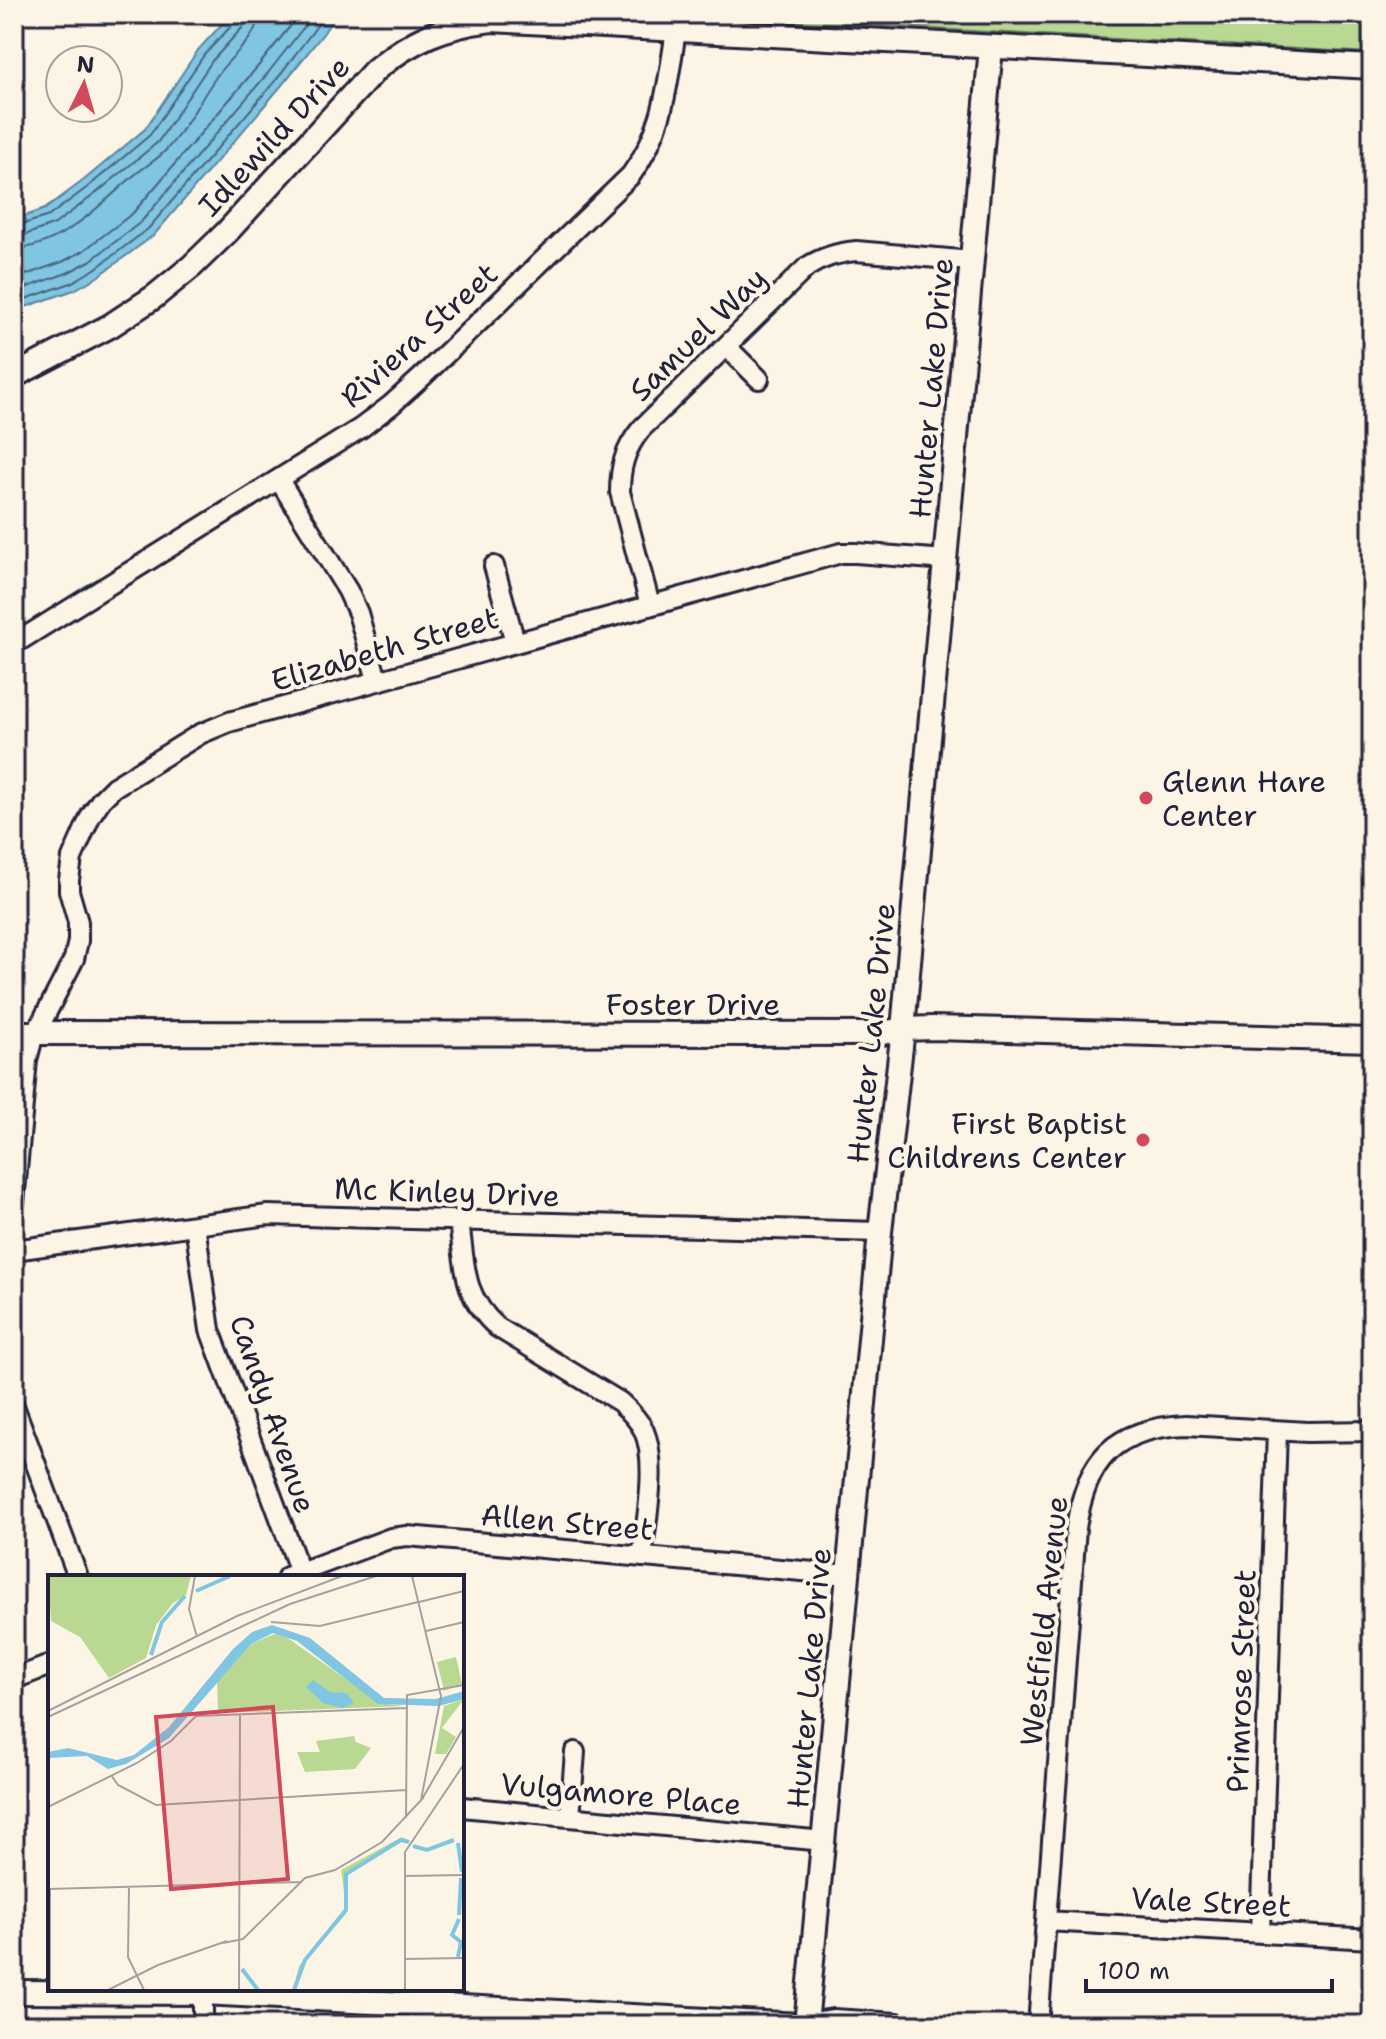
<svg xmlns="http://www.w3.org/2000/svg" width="1386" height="2039" viewBox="0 0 1386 2039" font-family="'Shantell Sans',sans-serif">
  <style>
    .green { fill: #b9d992; stroke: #6e7e66; stroke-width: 2 }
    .water { fill: #80c5e1; stroke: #5a849f; stroke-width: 2 }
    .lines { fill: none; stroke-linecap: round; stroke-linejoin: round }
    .shore { stroke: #48637d; stroke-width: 2 }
    .minor-casing { stroke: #22223b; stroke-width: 24 }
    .tertiary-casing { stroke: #22223b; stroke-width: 28 }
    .minor { stroke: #fcf5e5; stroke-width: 18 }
    .tertiary { stroke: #fcf5e5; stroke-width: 22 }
    .poi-dot { fill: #d1495b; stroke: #fcf5e5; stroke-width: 3 }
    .labels { text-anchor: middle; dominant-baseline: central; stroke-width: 8; stroke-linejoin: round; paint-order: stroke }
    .street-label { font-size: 30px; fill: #22223b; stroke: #fcf5e5 }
    .poi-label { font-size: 30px; fill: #22223b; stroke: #fcf5e5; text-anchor: start }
    .inset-river { fill: none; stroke: #80c5e1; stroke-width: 4 }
    .inset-road { fill: none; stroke: #a5a1a1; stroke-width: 2 }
    .view { fill: #d1495b; fill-opacity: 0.15; stroke: #d1495b; stroke-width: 4 }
    .inset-edge { fill: none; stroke: #22223b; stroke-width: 4 }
  </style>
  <rect width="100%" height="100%" fill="#fcf5e5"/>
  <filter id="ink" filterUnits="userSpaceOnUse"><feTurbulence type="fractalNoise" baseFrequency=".0125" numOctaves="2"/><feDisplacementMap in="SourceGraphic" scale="16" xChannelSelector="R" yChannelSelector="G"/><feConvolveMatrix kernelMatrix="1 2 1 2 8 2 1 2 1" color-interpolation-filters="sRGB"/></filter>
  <g filter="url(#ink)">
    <!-- green -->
    <path class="green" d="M737 14H1372V53L737 18Z"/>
    <!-- water -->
    <path class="water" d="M231 14H336L323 34 282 85 154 235 99 276 74 290 14 311V220L45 209 84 180 145 129 198 50Z"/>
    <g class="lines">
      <!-- shore -->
      <path class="shore" d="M14 227 49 216 89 186 150 135 204 55 235 22 236 14
        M14 237 22 236 55 224 95 194 158 142 212 61 243 27 246 14
        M14 249C63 247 102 202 137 173 147 165 158 159 166 150 189 126 202 94 222 69 236 51 258 38 258 14
        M14 279 62 262 83 251 133 213 259 65 300 14
        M14 292 67 273 90 261 141 222 268 73 314 14
        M14 303 71 283 95 269 148 229 276 80 326 14"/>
      <!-- minor casing -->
      <g class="minor-casing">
        <path id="minor" d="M726 346 759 379
          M279 480 348 591 358 613 377 680
          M494 566 515 642
          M650 605 620 492C620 467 625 449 641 429L807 267C823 257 837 253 856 251L972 261
          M14 644 361 428 391 405 422 377 631 175C665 128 667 86 676 31
          M14 1203 27 1060 32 1041 74 959 78 941V922L69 891V880L72 858 91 815 101 800 114 787 200 734 229 722 841 553H856L946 560
          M459 1221C465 1264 462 1296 497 1327L620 1402C630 1411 639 1420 644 1431 658 1463 646 1522 642 1557
          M195 1225 210 1330 300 1572
          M14 1250 268 1215 880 1232
          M14 1406 78 1577
          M287 1577 391 1538 407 1536 848 1575
          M14 1679 50 1665
          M462 1807 824 1841
          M570 1817 575 1752
          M1046 1921 1372 1939
          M1260 1933 1277 1431
          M203 2025V1989
          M1038 2025 1076 1528C1086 1459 1115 1428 1186 1425L1307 1432 1372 1431"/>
      </g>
      <!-- tertiary casing -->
      <g class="tertiary-casing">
        <path id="tertiary" d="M14 376 110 326 154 297 192 266 227 232 376 69C413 39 444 26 491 20L1372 67
          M14 1033 877 1034 903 1029 933 1028 1372 1040
          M14 1992 203 1993 801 2025
          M806 2025 880 1232 903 1029 991 47
          M808 2025 833 2021 897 2025"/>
      </g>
      <!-- minor -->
      <use href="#minor" class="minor"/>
      <!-- tertiary -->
      <use href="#tertiary" class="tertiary"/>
    </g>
  </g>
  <!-- markers -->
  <g class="poi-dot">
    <circle cx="1146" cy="798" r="8"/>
    <circle cx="1143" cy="1140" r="8"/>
  </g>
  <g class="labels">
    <!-- street labels -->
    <g class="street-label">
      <text transform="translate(274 136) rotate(-47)">Idlewild Drive</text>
      <text transform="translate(698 334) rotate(-44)">Samuel Way</text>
      <text transform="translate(419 335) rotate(-42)">Riviera Street</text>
      <text transform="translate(931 388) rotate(-85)">Hunter Lake Drive</text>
      <text transform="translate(385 649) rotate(-16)">Elizabeth Street</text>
      <text x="693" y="1004">Foster Drive</text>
      <text transform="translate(871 1033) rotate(-84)">Hunter Lake Drive</text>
      <text transform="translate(447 1192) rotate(2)">Mc Kinley Drive</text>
      <text transform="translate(273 1414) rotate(71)">Candy Avenue</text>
      <text transform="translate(567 1522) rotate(5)">Allen Street</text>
      <text transform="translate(1044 1621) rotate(-84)">Westfield Avenue</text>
      <text transform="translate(809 1678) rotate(-85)">Hunter Lake Drive</text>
      <text transform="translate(1241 1681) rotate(-88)">Primrose Street</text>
      <text transform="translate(621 1794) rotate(5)">Vulgamore Place</text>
      <text transform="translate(1211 1902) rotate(3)">Vale Street</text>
    </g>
    <!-- poi labels -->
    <g class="poi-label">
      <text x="1162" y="781">Glenn Hare<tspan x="1162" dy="34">Center</tspan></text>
      <text x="1127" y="1123" text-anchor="end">First Baptist<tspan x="1127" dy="34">Childrens Center</tspan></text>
    </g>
  </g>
  <!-- overview -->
  <g transform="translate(48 1575)">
    <rect width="416" height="416" fill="#fcf5e5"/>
    <path d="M0 1H143L138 20 125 28 108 50 98 83 61 103 32 62 3 46ZM231 57 332 128 356 131 170 138 169 106 203 69ZM408 82 414 109 396 116 389 87ZM416 124 394 153 408 162 398 179H387L396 131ZM306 161 308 167 323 173 307 194 257 197 249 177H272L268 166ZM354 262 363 267 353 266 299 300 300 331 297 340 259 383 245 415 251 391 298 332 293 295Z" fill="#b9d992"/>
    <path d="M224 50 262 63 336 123 388 124 416 116V124L391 131 330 129 249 66 225 58 203 69 121 163 78 189 60 194 39 181 0 183V177L20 173 69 185 86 180 121 152 185 74 204 57ZM265 105 282 117 299 118 306 128 295 133 275 128 258 112Z" fill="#80c5e1"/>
    <path class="inset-river" d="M148 16 182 1M103 80 114 47 137 21M410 268 414 297M365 271 379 275 406 265M411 340 413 303M410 382 413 367 404 360 411 344M194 394 210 415M246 415 257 385 298 335V299L353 265 361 267"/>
    <path class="inset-road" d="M147 1 141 34 149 62M364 1 393 121 373 225M371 27 416 16M223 47 272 51 370 27M378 56 416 47M0 136 189 41 294 1M0 142 242 29 328 1M63 200 70 210 108 230 358 215M374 224 416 152M0 232 89 188 123 166 148 141 359 133M358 243 359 120 416 110M357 301 416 300M81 313 80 382 96 415M0 314 253 307M175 368 195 364 257 303 287 295 334 267 376 222M356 384 416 383M2 415V314M60 415 110 390 179 366M191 415 192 139M357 415V277L416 189"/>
    <path class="view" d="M225 132 240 304 123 314 108 142Z"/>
    <rect width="416" height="416" class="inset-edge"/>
  </g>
  <!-- margin -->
  <rect width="1386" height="2039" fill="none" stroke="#fcf5e5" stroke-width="48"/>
  <rect x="24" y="24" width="1338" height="1991" fill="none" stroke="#22223b" stroke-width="3" filter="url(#ink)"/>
  <!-- north arrow -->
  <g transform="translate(84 84) rotate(5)"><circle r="38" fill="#fcf5e5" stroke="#a5a1a1" stroke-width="2"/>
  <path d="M0-6L14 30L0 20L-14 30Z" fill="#d1495b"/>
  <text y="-12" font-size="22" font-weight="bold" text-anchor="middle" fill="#22223b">N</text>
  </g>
  <!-- scale -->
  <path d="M1086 1979v12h246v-12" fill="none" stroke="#22223b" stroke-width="4"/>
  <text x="1098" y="1979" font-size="24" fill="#22223b" stroke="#fcf5e5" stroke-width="6" paint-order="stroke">100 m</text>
</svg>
